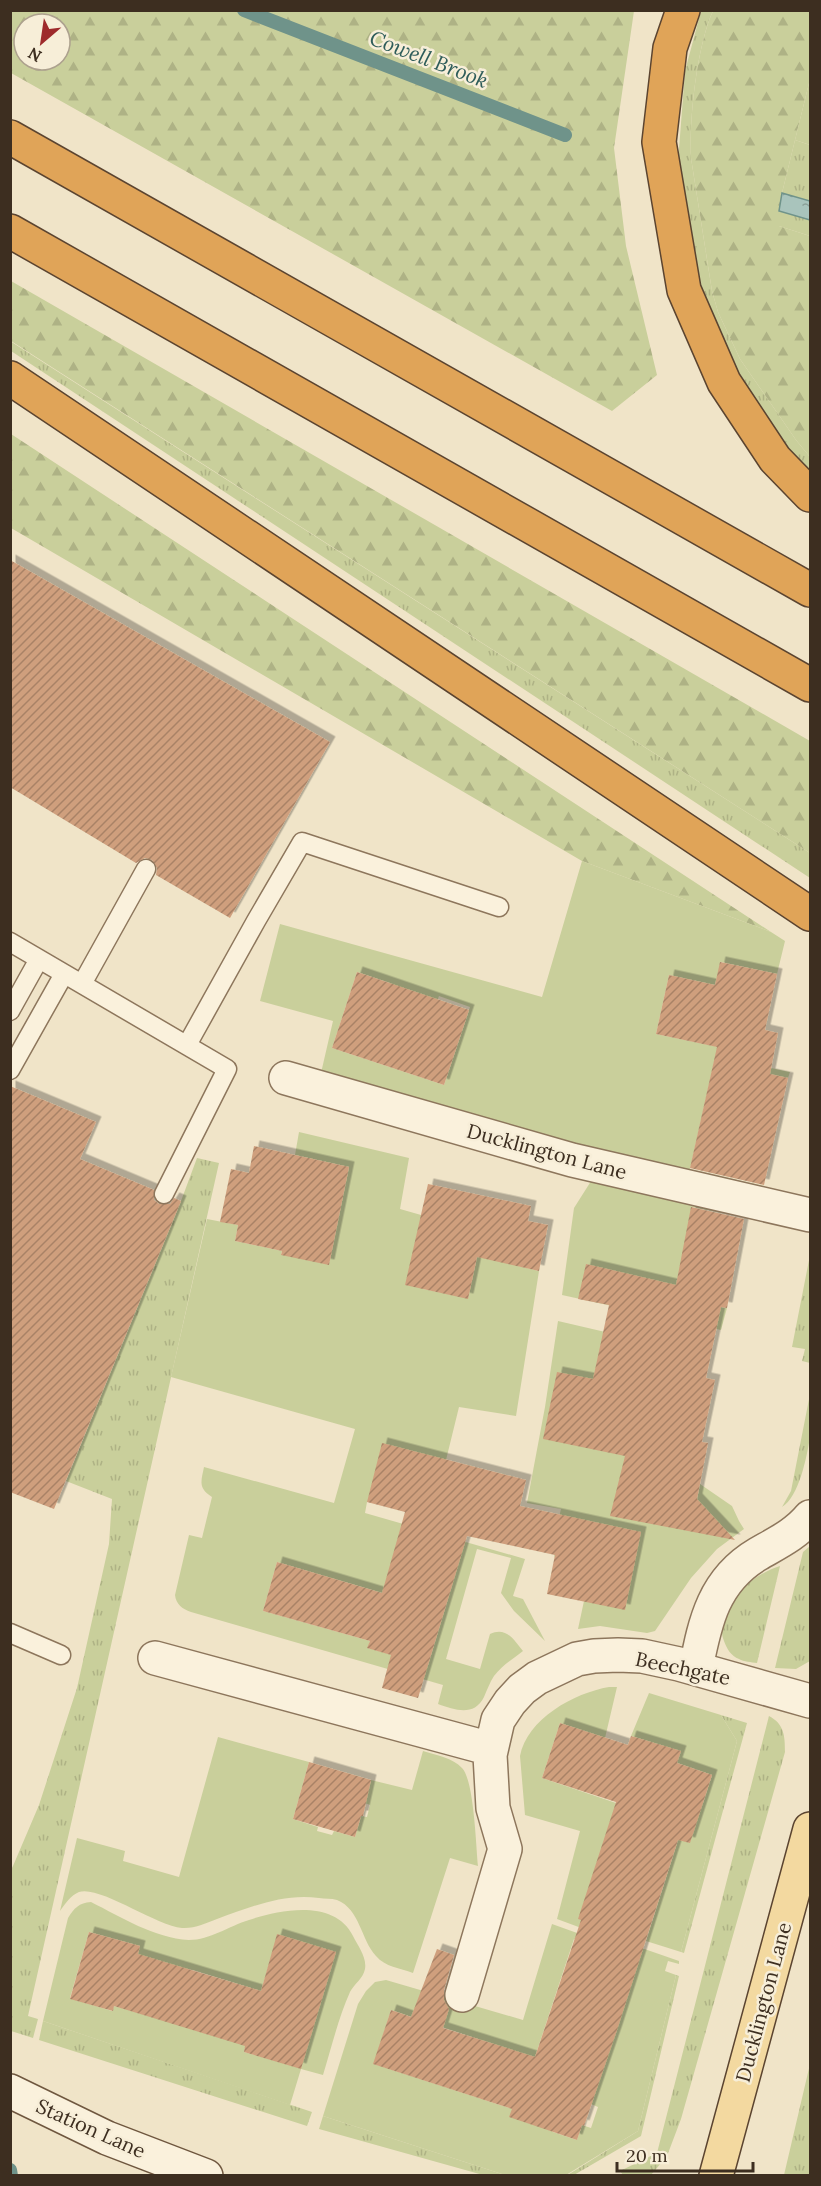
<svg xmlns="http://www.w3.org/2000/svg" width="821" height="2186" viewBox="0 0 821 2186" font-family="Lora,serif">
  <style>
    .grass { fill: url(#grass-tufts) }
    .forest { fill: url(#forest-firs); fill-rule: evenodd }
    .green { fill: #c9cf9b; fill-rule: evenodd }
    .water { fill: url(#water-ripples); stroke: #6f938a; stroke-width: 1.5 }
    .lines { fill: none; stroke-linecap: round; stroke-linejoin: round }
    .stream { stroke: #6f938a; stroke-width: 14 }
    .building { fill: url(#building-hatch); filter: url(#shadow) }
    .lane-casing { stroke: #8d765c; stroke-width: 21 }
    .street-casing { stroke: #8d765c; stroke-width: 36 }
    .secondary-casing { stroke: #6f573f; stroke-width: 36 }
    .primary-casing { stroke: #5b4430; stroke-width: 36 }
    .highway-casing { stroke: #5b4430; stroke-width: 36 }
    .lane { stroke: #faf1dc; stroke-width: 18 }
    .street { stroke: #faf1dc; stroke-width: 33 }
    .secondary { stroke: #faf1dc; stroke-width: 33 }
    .primary { stroke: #f3d9a0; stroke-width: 33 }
    .highway { stroke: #e0a458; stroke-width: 33 }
    .labels { text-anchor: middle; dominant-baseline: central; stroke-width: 5; stroke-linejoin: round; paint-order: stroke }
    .street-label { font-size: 20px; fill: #3d2e20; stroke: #f7eed8 }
    .water-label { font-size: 21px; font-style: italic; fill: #2f5d5a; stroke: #f7eed8 }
  </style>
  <defs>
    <pattern id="grass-tufts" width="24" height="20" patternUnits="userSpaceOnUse" patternTransform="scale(1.5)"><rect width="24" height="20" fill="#c9cf9b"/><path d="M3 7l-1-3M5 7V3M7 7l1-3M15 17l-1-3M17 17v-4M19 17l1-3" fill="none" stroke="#aeb285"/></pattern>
    <pattern id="forest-firs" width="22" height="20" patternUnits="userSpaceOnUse" patternTransform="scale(1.5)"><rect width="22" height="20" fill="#c9cf9b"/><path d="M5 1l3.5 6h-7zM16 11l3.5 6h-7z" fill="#aeb285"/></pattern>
    <pattern id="water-ripples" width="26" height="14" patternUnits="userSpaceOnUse" patternTransform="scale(1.5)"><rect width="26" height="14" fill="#a9c4bc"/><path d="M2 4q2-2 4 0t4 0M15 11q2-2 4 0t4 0" fill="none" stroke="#8ba098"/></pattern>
    <pattern id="building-hatch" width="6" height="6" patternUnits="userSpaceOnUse" patternTransform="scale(1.5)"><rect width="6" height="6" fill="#cf9f7d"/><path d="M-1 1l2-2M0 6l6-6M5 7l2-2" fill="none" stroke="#a98266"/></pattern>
    <filter id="shadow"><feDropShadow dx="5.5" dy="-5.5" stdDeviation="0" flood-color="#0004"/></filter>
  </defs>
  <rect width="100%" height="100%" fill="#f0e4c8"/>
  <!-- grass -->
  <path class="grass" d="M701 11H713C697 45 689 119 691 158L712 291 718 312 740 359 796 440 810 457V471L790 450 747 391 704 312 678 162 685 71Z
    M795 140 810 145V201L782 193Z
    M779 211 810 220V236L779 226Z
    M10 341 810 853V878L11 351Z
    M197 1158 219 1163 28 2016 38 2019 33 2038 11 2031 10 1873 39 1805 77 1688 109 1544 112 1499 66 1481 181 1201Z
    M810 1255V1363L802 1361 805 1349 792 1347Z
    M810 1394C811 1408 812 1424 810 1437 807 1456 799 1497 782 1507L791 1491Z
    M810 1546V1661L796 1669 775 1668 803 1552Z
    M780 1566 757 1663C751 1662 744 1662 739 1659 731 1656 727 1649 724 1641 711 1609 752 1574 780 1566Z
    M721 1715 747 1723 684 1953 681 1952 737 1741Z
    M769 1716C784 1724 785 1735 785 1752L681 2119 667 2156 651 2175H623L620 2171 657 2153Z
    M676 1975 679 1976 641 2136 574 2175 566 2176 638 2131Z
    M43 2021 312 2112 307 2126 39 2040Z
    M810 2064V2175H784Z
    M323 2116 505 2175H483L319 2129Z"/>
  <!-- forest -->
  <path class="forest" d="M11 10 634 11 614 148 626 246 657 375 612 411 11 73ZM24 24H60V60H24Z
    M713 11H810V79L782 193 779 226 810 236V457L796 440 740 359 718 312 712 291 691 158C689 119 697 45 713 11Z
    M11 281 810 741V853L11 341Z
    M11 434 771 932 582 861 11 528Z"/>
  <!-- green -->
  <path class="green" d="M810 79V145L795 140Z
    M582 861 771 932 785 941 777 974 721 962 715 985 669 975 656 1034 757 1055V1065L790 1072 788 1078 714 1062 690 1169 764 1186 763 1192 644 1166 321 1073 333 1021 260 1001 280 924 542 997ZM357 972 390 983 389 988 436 1004 439 996 470 1007 444 1085 332 1048Z
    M299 1132 409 1158 400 1209 421 1215 423 1289 468 1298 481 1239 518 1266 539 1271 516 1416 459 1407 446 1460 367 1502 365 1513 525 1559 513 1596 523 1599 545 1641 514 1611 501 1593 511 1558 477 1549 446 1659 480 1669 490 1634C506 1626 514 1640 523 1651 513 1659 502 1665 494 1676 490 1682 487 1690 484 1697 474 1717 455 1710 438 1704L443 1685 191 1612C182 1609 176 1604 175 1595L189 1535 202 1538 212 1497C198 1488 201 1482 204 1467L334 1503 355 1429 171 1377 207 1219 238 1225 235 1241 282 1251 281 1254 329 1264 349 1167 295 1155ZM463 1548 428 1665 368 1648 370 1641 263 1611 277 1562 382 1593Z
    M593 1178 745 1210 744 1217 692 1207 674 1298 727 1308 721 1330 562 1295 574 1208Z
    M558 1321 661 1345 691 1531 700 1484 732 1506 739 1521 744 1529 717 1549 691 1578 655 1631 647 1633 600 1626 578 1629 584 1601 555 1558 552 1549 561 1509 527 1503 545 1407Z
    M609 1687H617L605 1738 560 1723 542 1778 616 1803 584 1929 557 1919 580 1831 525 1815 520 1756C527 1719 574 1693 609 1687Z
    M649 1693 721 1715 737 1741 681 1952 646 1941 691 1799 703 1803 712 1775 677 1763 680 1751 631 1736Z
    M218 1737 309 1762 293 1819 318 1827 317 1831 332 1835 334 1831 355 1837 361 1816 367 1817 370 1805 365 1803 371 1780 412 1790 423 1751C436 1755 453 1758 462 1768 474 1780 476 1846 478 1866L450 1858 413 1973C400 1968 385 1967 376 1956 361 1940 360 1909 337 1900 331 1898 325 1899 319 1898 283 1893 251 1907 217 1919 206 1923 194 1929 182 1928 155 1925 99 1885 79 1892 71 1895 65 1904 60 1911L77 1838 125 1851 123 1861 179 1877Z
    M91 1902C121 1917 154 1938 189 1940 210 1940 229 1926 249 1920 281 1909 335 1899 353 1936 358 1946 367 1957 365 1969 363 1979 354 1984 350 1992 339 2016 331 2049 323 2075L301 2069 290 2105 43 2021 68 1918C74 1908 79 1903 91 1902ZM89 1932 140 1946 135 1961 193 1970 261 1991 278 1934 301 2068 244 2052 247 2038 114 2006 112 2011 70 1998Z
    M552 1924 591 1938 633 1945 679 1961V1964L668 1961 665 1971 676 1975 638 2131 566 2175H505L323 2116 358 2004 366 1991 375 1982 386 1980 523 2020ZM574 1939 637 1961 591 2104 598 2107 591 2128 582 2125 577 2140 553 2132 531 2115 374 2064 391 2010 517 2052 532 2066Z"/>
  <!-- water -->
  <path class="water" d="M782 193 810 201V220L779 211Z"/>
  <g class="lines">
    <!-- stream -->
    <path class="stream" d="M244 10 565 135
      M10 2170 11 2176"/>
  </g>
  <!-- building -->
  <path class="building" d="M10 560 330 742 230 918 156 875 157 868 152 860 145 858 136 863 10 787Z
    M720 962 777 974 765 1030 778 1033 770 1074 788 1078 764 1185 690 1168 717 1047 656 1034 669 975 715 985Z
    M357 972 469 1010 444 1085 332 1048Z
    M10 1086 96 1122 80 1159 154 1190V1200L159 1204H170L174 1198 181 1201 54 1509 10 1492Z
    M254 1146 349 1167 329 1265 281 1255 282 1251 235 1241 238 1225 220 1222 231 1169 249 1173Z
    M428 1184 531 1206 528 1221 548 1225 539 1271 477 1257 468 1299 405 1285Z
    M691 1207 744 1219 727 1308 721 1307 706 1378 715 1380 702 1442 708 1443 697 1499 735 1540 610 1516 625 1456 543 1439 557 1372 593 1379 609 1305 578 1299 586 1264 676 1285Z
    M382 1443 526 1480 520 1506 641 1532 625 1610 547 1594 555 1555 467 1536 418 1698 382 1688 391 1655 367 1648 370 1641 263 1611 277 1562 382 1593 405 1512 367 1502Z
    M560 1723 628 1745 631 1736 681 1751 677 1763 712 1775 690 1843 678 1840 617 2030 584 2126 582 2125 577 2140 509 2117 512 2109 373 2064 391 2010 411 2017 437 1949 454 1955 444 1990V2000L449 2009 443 2028 535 2057 581 1920 578 1919 616 1802 542 1778Z
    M309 1762 371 1780 363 1816H361L355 1837 293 1819Z
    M89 1932 140 1946 138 1954 261 1991 277 1934 336 1952 301 2069 244 2052 245 2046 114 2006 113 2011 70 1999Z"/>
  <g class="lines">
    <!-- lane casing -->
    <g class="lane-casing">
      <path id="lane" d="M10 942 227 1069 164 1194
        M82 984 146 869
        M10 1011 39 959
        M187 1045 256 921 302 842 499 907
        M10 1070 64 974
        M10 1633 61 1655"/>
    </g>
    <!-- street casing -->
    <g class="street-casing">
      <path id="street" d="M286 1078 572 1160 810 1215
        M155 1658 491 1749
        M696 1668C705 1621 714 1580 758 1554 777 1543 796 1534 810 1517
        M462 1995 505 1849 493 1808 490 1755 498 1720 510 1702 522 1689 537 1678 577 1659 594 1656 618 1655 642 1656 679 1664 810 1701"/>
    </g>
    <!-- secondary casing -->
    <g class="secondary-casing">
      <path id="secondary" d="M10 2091 107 2138 206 2176"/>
    </g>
    <!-- primary casing -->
    <g class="primary-casing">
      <path id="primary" d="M716 2176 810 1829"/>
    </g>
    <!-- highway casing -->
    <g class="highway-casing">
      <path id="highway" d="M683 10 670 48 659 142 684 290 724 382 775 459 810 495
        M10 137 810 590
        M10 231 810 685
        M10 378 810 914"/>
    </g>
    <!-- lane -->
    <use href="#lane" class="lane"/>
    <!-- street -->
    <use href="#street" class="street"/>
    <!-- secondary -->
    <use href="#secondary" class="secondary"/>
    <!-- primary -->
    <use href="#primary" class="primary"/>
    <!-- highway -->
    <use href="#highway" class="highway"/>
  </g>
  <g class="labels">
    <!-- street labels -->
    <g class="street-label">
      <text transform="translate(547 1151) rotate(15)">Ducklington Lane</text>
      <text transform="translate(683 1668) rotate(12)">Beechgate</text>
      <text transform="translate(763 2002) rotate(-75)">Ducklington Lane</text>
      <text transform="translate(91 2128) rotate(24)">Station Lane</text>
    </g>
    <!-- water labels -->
    <g class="water-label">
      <text transform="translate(429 59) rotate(21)">Cowell Brook</text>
    </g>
  </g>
  <!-- border -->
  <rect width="821" height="2186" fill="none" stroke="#3d2e20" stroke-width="24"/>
  <!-- north arrow -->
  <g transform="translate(42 42) rotate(209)"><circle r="28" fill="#f7eed8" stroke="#ada18e" stroke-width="1.5"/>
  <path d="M0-4.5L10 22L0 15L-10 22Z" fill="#9e2a2b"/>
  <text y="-9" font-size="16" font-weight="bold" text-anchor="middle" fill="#3d2e20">N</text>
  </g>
  <!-- scale -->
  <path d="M617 2162v9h136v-9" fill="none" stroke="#3d2e20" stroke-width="3"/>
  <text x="626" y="2162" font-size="18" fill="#3d2e20" stroke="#f7eed8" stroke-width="4.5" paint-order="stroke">20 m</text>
</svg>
